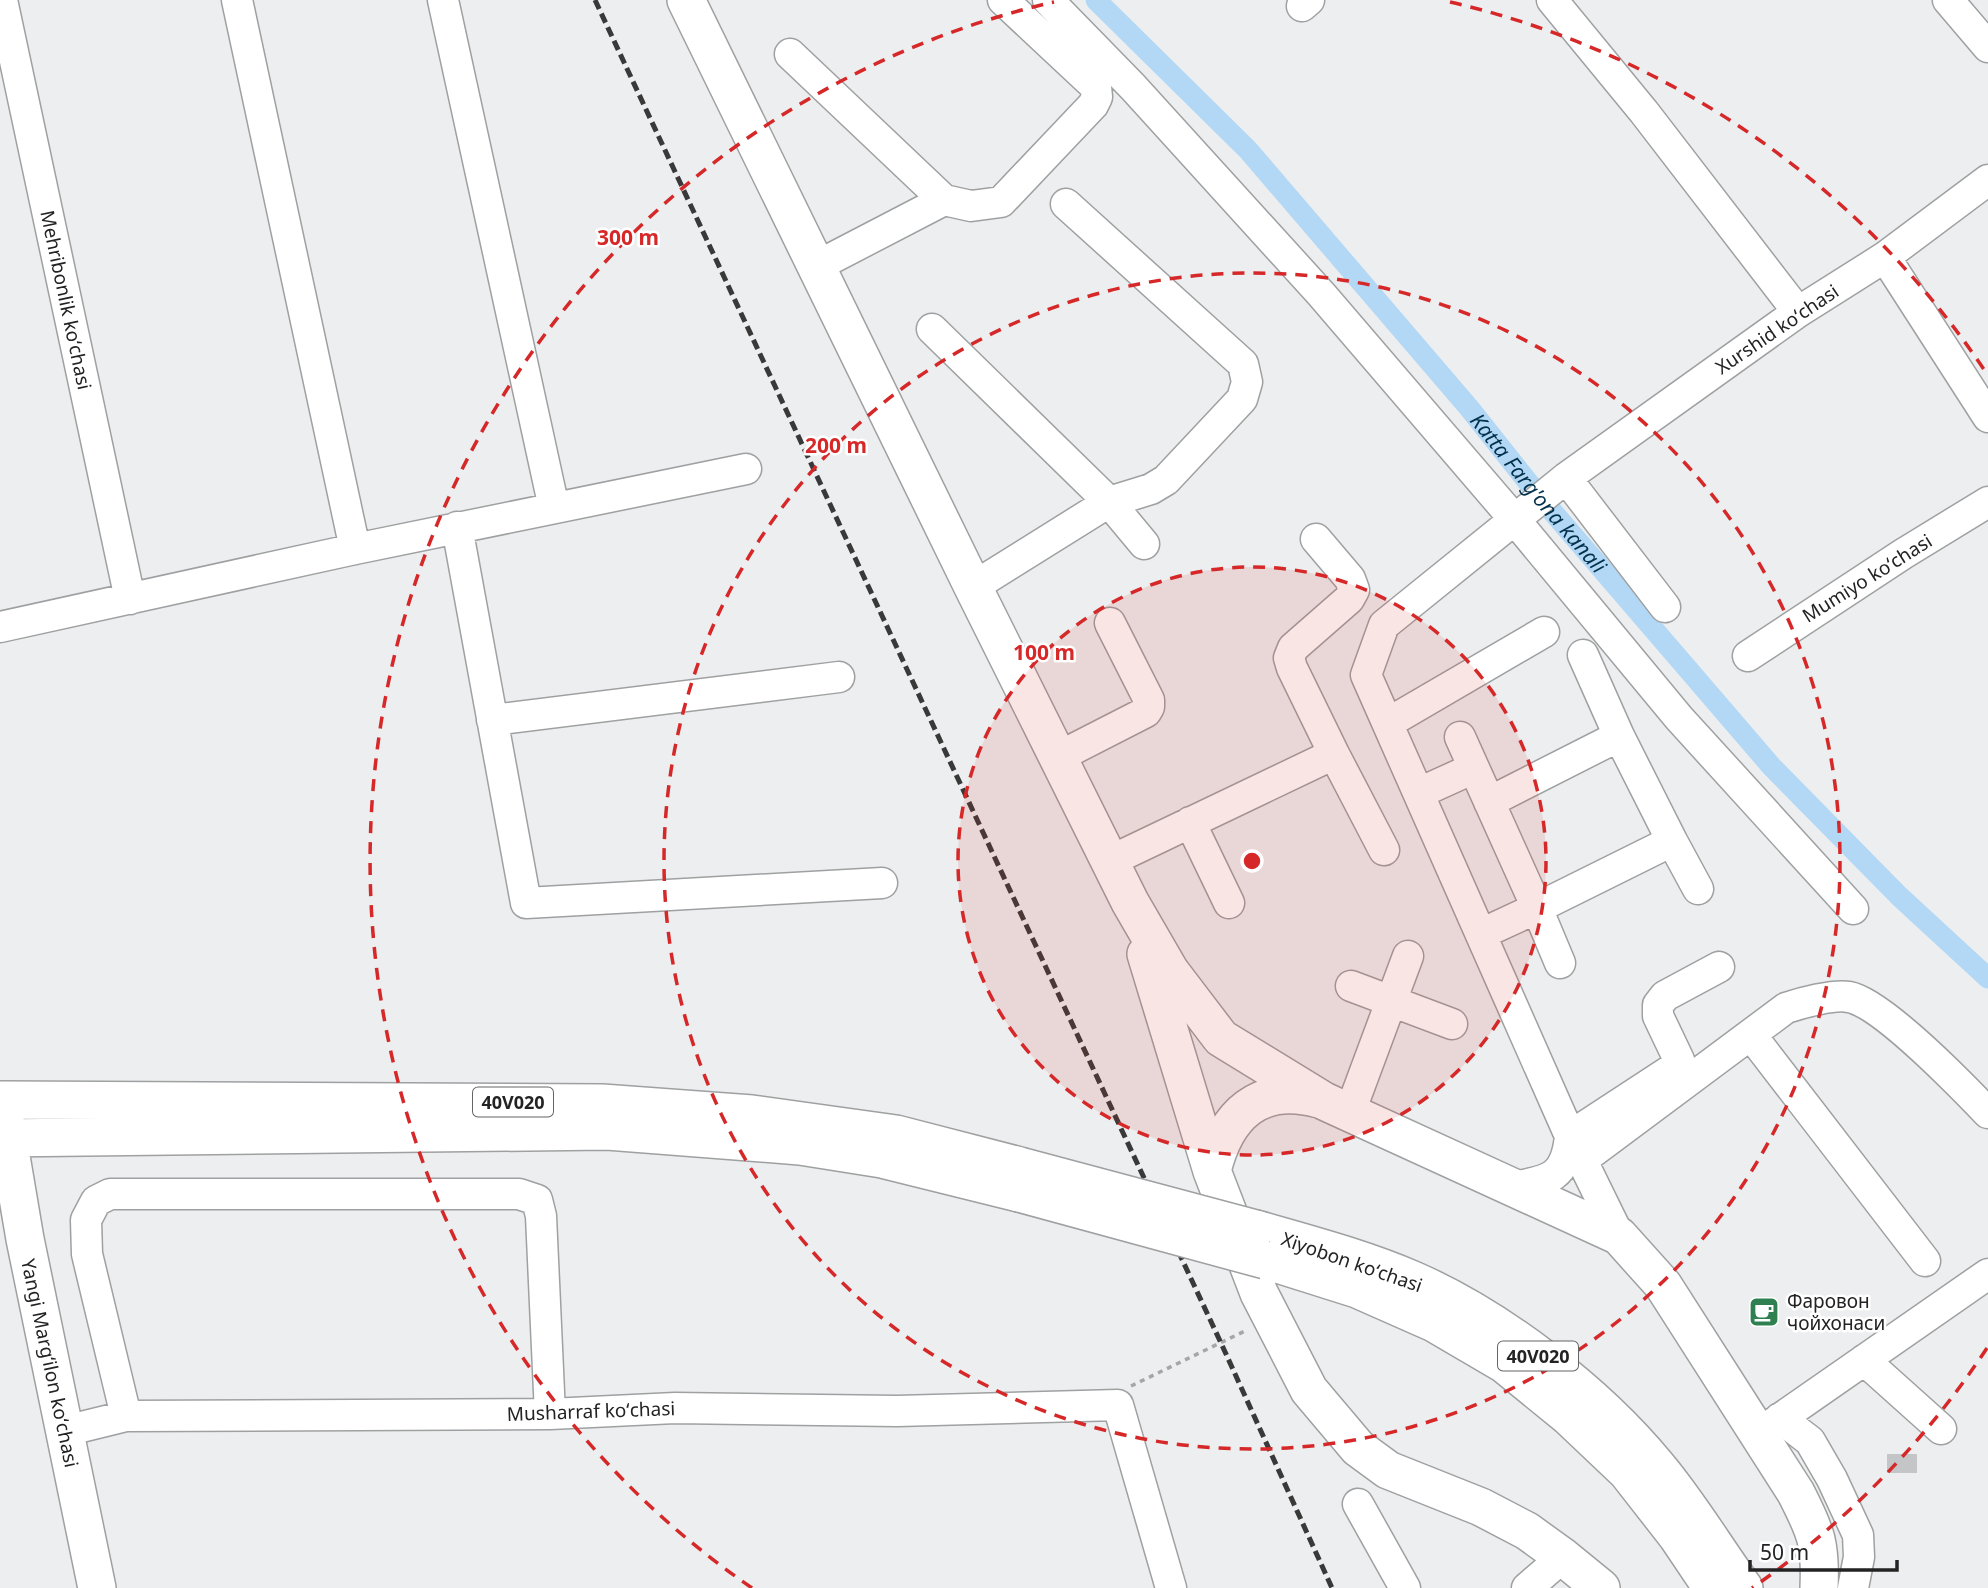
<svg xmlns="http://www.w3.org/2000/svg" width="1988" height="1588" viewBox="0 0 1988 1588" font-family="'Noto Sans',sans-serif">
  <style>
    .lines { fill: none; stroke-linecap: round; stroke-linejoin: round }
    .canal { stroke: #b2d8f5; stroke-width: 21 }
    .minor-tunnel { stroke: #c4c5c6; stroke-width: 30; stroke-dasharray: 30 15; stroke-linecap: butt }
    .minor-casing { stroke: #9fa0a1; stroke-width: 33 }
    .major-casing { stroke: #9fa0a1; stroke-width: 40 }
    .path { stroke: #a5a7a7; stroke-width: 3.5; stroke-dasharray: 5 5; stroke-linecap: butt }
    .minor { stroke: #fff; stroke-width: 30 }
    .major { stroke: #fff; stroke-width: 37 }
    .rail { stroke: #393939; stroke-width: 5; stroke-dasharray: 10 5; stroke-linecap: butt }
    .major-bridge-casing { stroke: #9fa0a1; stroke-width: 40; stroke-linecap: butt }
    .major-bridge { stroke: #fff; stroke-width: 37 }
    .ring { fill: none; stroke: #d62828; stroke-width: 3.5; stroke-dasharray: 12 9 }
    .labels { text-anchor: middle; dominant-baseline: central; stroke-width: 5; stroke-linejoin: round; paint-order: stroke }
    .shield { fill: #fff; stroke: #656565; stroke-width: 2 }
    .shield-label { font-size: 18px; font-weight: bold; fill: #232323 }
    .street-label { font-size: 19px; fill: #232323; stroke: #fff }
    .poi-label { font-size: 19px; fill: #232323; stroke: #fff; text-anchor: start }
    .water-label { font-size: 21px; font-style: italic; fill: #02314d; stroke: #fff }
    .centre { fill: #d62828; stroke: #fff; stroke-width: 3.5 }
    .ring-label { font-size: 21px; text-anchor: middle; font-weight: bold; fill: #d62828; stroke: #fff; stroke-width: 5; stroke-linejoin: round; paint-order: stroke }
  </style>
  <rect width="100%" height="100%" fill="#eceeef"/>
  <g class="lines">
    <!-- canal -->
    <path class="canal" id="s1" d="M1096 0 1248 150 1470 409 1539 496 1772 767 1899 896 1988 978"/>
    <!-- minor-tunnel -->
    <path class="minor-tunnel" d="M1902 1454V1473"/>
    <!-- minor casing -->
    <g class="minor-casing">
      <path id="minor" d="M2 0 130 599
        M237 0 355 549
        M443 0 554 508
        M1048 0 1133 87 1322 295 1515 520 1679 718 1853 909
        M1552 0 1644 112 1798 312
        M1948 0 1988 47
        M1302 6 1309 0
        M790 54 944 200 815 267
        M944 200 971 206 1001 202 1093 105 1097 97 1096 87 1003 0
        M1066 204 1243 364 1247 382 1242 399 1166 480 1151 489 1109 502 1144 544
        M1885 257 1988 417
        M932 329 1109 502 973 587
        M1566 478 1665 607
        M457 527 526 903 882 883
        M1316 539 1350 579 1354 590 1349 599 1293 648 1289 658 1292 668 1334 754
        M0 627 355 549 746 469
        M1583 655 1619 736 1672 841
        M1748 656 1903 554 1988 502
        M492 720 839 677
        M1388 723 1544 632
        M1460 737 1537 908 1672 841 1698 889
        M1058 757 1146 712 1149 707V700L1110 623
        M1419 793 1474 768
        M1489 802 1619 736
        M1190 822 1229 903
        M1110 861 1334 754 1384 850
        M1481 934 1537 908 1560 963
        M1351 986 1452 1024
        M1751 1035 1925 1261
        M1350 1112 1408 956
        M1582 1160 1786 1008C1801 1003 1834 994 1849 997 1882 1003 1963 1087 1988 1113
        M1512 1187C1550 1181 1566 1177 1570 1136L1674 1068 1679 1060 1658 1016V1005L1665 996 1719 967
        M1619 1236 1570 1136 1366 675 1384 625 1566 478 1798 312 1885 257 1988 180
        M1864 1360 1941 1429
        M126 1416 87 1254 86 1220 96 1201 110 1194H519L537 1200 541 1216 550 1414
        M1780 1418 1810 1441 1832 1479 1858 1535 1859 1557 1853 1588
        M65 1431 126 1416 550 1414 675 1408 897 1411 1118 1405 1171 1588
        M1758 1434 1988 1274
        M1358 1504 1405 1588
        M1527 1588 1563 1557"/>
    </g>
    <!-- major casing -->
    <g class="major-casing">
      <path id="major" d="M686 0 973 587 1130 902 1170 971 1221 1038 1324 1101 1619 1236 1663 1285 1796 1493C1816 1532 1821 1544 1819 1588
        M1146 954 1212 1171 1259 1293 1309 1390 1358 1448 1388 1470 1481 1507 1527 1531 1563 1557 1601 1588
        M0 1100 602 1103 752 1114 896 1134 1020 1166
        M4 1115 25 1239 97 1588
        M0 1138 607 1131 800 1146 882 1159 1019 1193
        M1212 1171C1226 1114 1259 1083 1319 1099
        M1256 1229C1308 1244 1362 1258 1413 1280 1500 1318 1597 1393 1657 1466 1689 1504 1715 1548 1744 1588
        M1265 1260 1357 1289 1434 1323 1504 1364 1569 1417 1627 1472 1677 1536 1712 1588"/>
    </g>
    <!-- path -->
    <path class="path" d="M1131 1386 1247 1330"/>
    <!-- minor -->
    <use href="#minor" class="minor"/>
    <!-- major -->
    <use href="#major" class="major"/>
    <!-- rail -->
    <path class="rail" d="M595 0 1221 1343 1332 1588"/>
    <!-- major-bridge casing -->
    <g class="major-bridge-casing">
      <path id="major-bridge" d="M1020 1166 1256 1229
        M1019 1193 1265 1260"/>
    </g>
    <!-- major-bridge -->
    <use href="#major-bridge" class="major-bridge"/>
  </g>
  <!-- distance rings -->
  <circle cx="1252" cy="861" r="294" fill="#d62828" fill-opacity=".12"/>
  <g class="ring">
    <circle cx="1252" cy="861" r="294"/>
    <circle cx="1252" cy="861" r="588"/>
    <path d="M1987 1348A882 882 0 0 1 1752 1588M752 1588A882 882 0 0 1 1054 2M1450 2A882 882 0 0 1 1987 374"/>
  </g>
  <!-- icons -->
  <defs>
    <g id="cafe-square" transform="scale(1.575)"><rect x="-9" y="-9" width="18" height="18" rx="4" fill="#2f8051" stroke="#fff"/><path d="M-5.5-4.5H6V0H3Q3 3.5 0 3.5H-2.5Q-5.5 3.5-5.5 0ZM3-3.2v2h1.7v-2ZM-6 4.5H4V6H-6Z" fill="#fff"/></g>
  </defs>
  <g fill-rule="evenodd">
    <use href="#cafe-square" x="1764" y="1312"/>
  </g>
  <g class="labels">
    <!-- shield labels -->
    <g class="shield">
      <rect x="473" y="1087.5" width="80" height="29" rx="5"/>
      <rect x="1498" y="1341.5" width="80" height="29" rx="5"/>
    </g>
    <g class="shield-label">
      <text x="513" y="1102">40V020</text>
      <text x="1538" y="1356">40V020</text>
    </g>
    <!-- street labels -->
    <g class="street-label">
      <text transform="translate(66 300) rotate(78)">Mehribonlik koʻchasi</text>
      <text transform="translate(1777 329) rotate(-34)">Xurshid koʻchasi</text>
      <text transform="translate(1867 578) rotate(-32)">Mumiyo koʻchasi</text>
      <text transform="translate(1352 1262) rotate(19)">Xiyobon koʻchasi</text>
      <text transform="translate(50 1363) rotate(78)">Yangi Margʻilon koʻchasi</text>
      <text transform="translate(591 1411) rotate(-2)">Musharraf koʻchasi</text>
    </g>
    <!-- poi labels -->
    <g class="poi-label">
      <text x="1787" y="1301">Фаровон<tspan x="1787" dy="22">чойхонаси</tspan></text>
    </g>
    <!-- water labels -->
    <g class="water-label">
      <text stroke="none"><textPath href="#s1" startOffset="663">Katta Farg'ona kanali</textPath></text>
    </g>
  </g>
  <circle cx="1252" cy="861" r="10" class="centre"/>
  <g class="ring-label">
    <text x="628" y="245">300 m</text>
    <text x="836" y="453">200 m</text>
    <text x="1044" y="660">100 m</text>
  </g>
  <!-- scale -->
  <path d="M1750 1560v10h147v-10" fill="none" stroke="#232323" stroke-width="3.5"/>
  <text x="1760" y="1560" font-size="21" fill="#232323" stroke="#ffffff" stroke-width="5" paint-order="stroke">50 m</text>
</svg>
